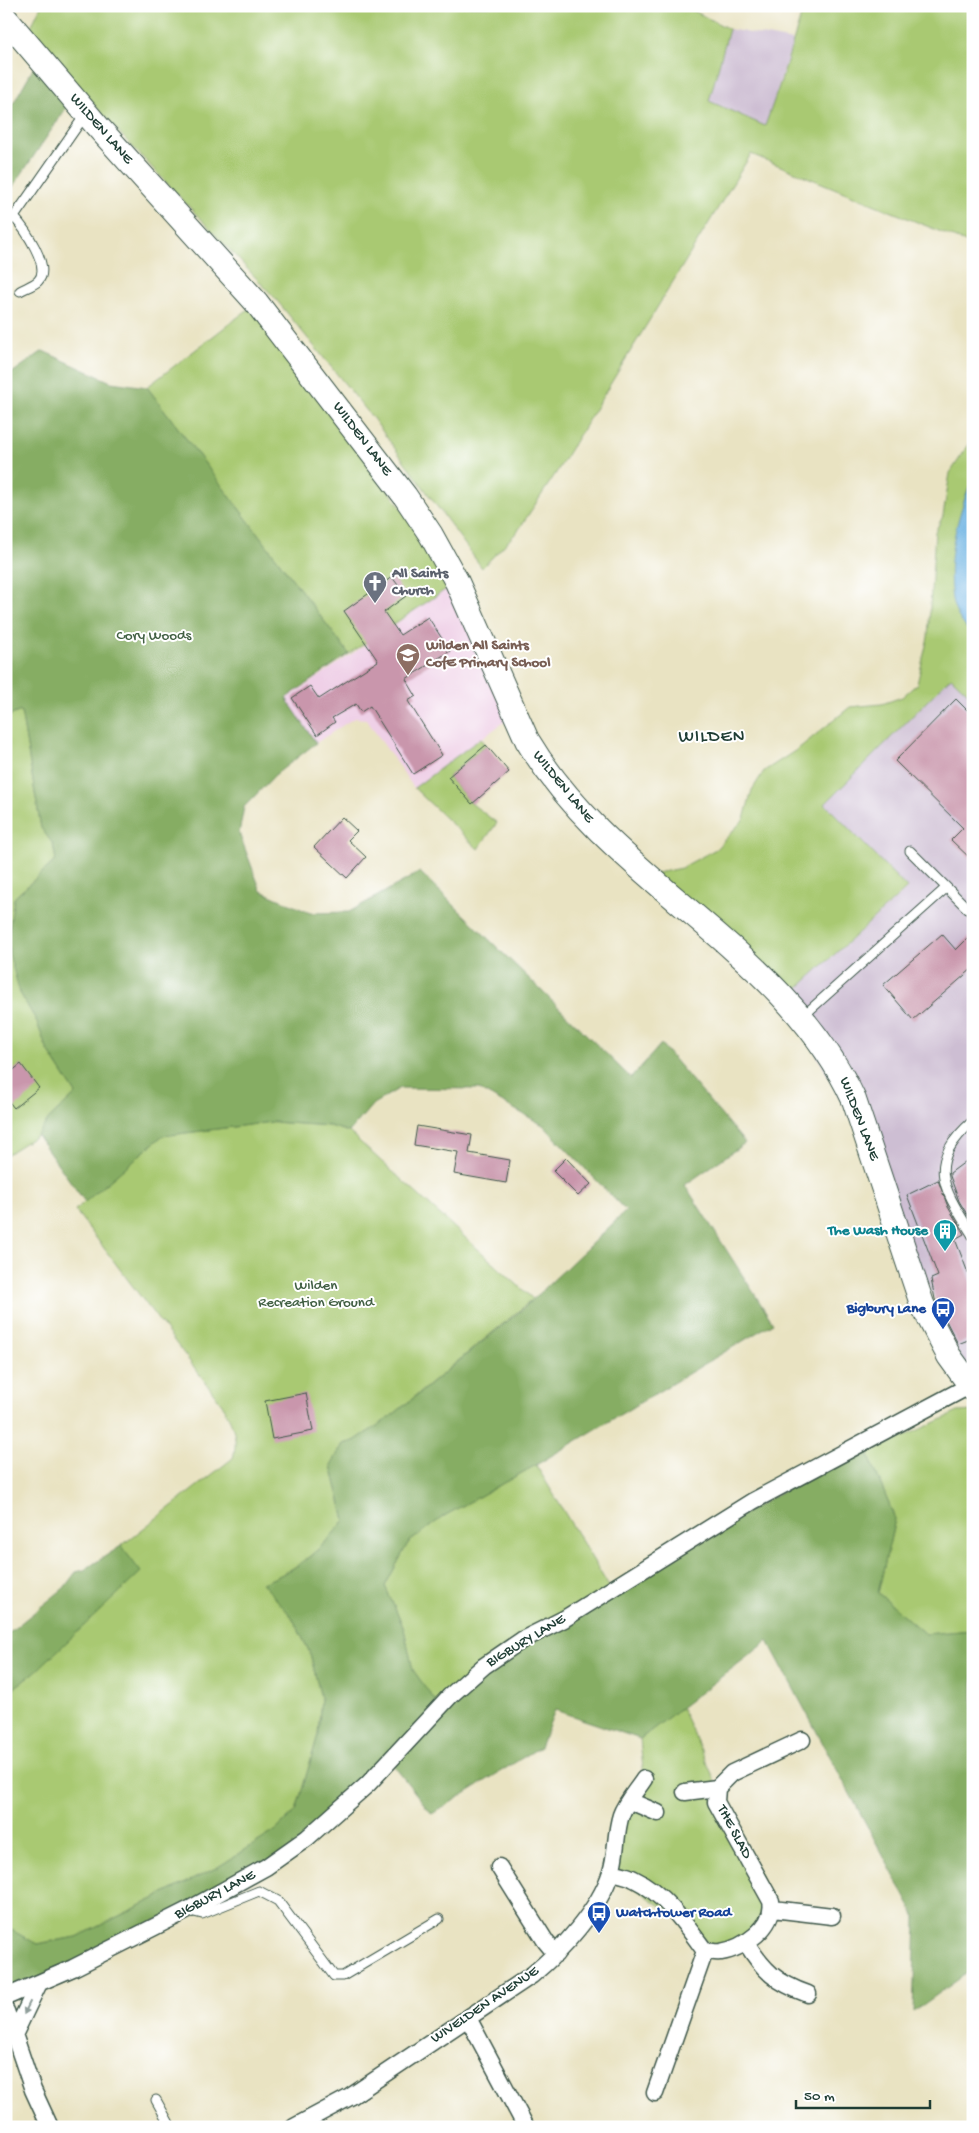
<svg xmlns="http://www.w3.org/2000/svg" width="979" height="2133" viewBox="0 0 979 2133" font-family="'Gochi Hand',sans-serif">
  <style>
    .built { fill: #efd0e7 }
    .industrial { fill: #cdbed3 }
    .green { fill: #a9c972; stroke: #648353 }
    .forest { fill: #86ad64; stroke: #52754c }
    .water { fill: #6cb2e2; stroke: #46788b }
    .building { fill: #c996ac }
    .lines { fill: none; stroke-linecap: round; stroke-linejoin: round }
    .lane-casing { stroke: #3d5649; stroke-width: 11 }
    .street-casing { stroke: #3d5649; stroke-width: 19 }
    .secondary-casing { stroke: #3d5649; stroke-width: 26 }
    .lane { stroke: #fff; stroke-width: 9 }
    .street { stroke: #fff; stroke-width: 16 }
    .secondary { stroke: #fff; stroke-width: 24 }
    .oneway { fill: #8f9e9a }
    .labels { text-anchor: middle; dominant-baseline: central; stroke-width: 4; stroke-linejoin: round; paint-order: stroke }
    .street-label { font-size: 15px; fill: #1f3d34; stroke: #fff }
    .worship-label { font-size: 15px; font-weight: bold; fill: #5b616d; stroke: #fff; text-anchor: start }
    .park-label { font-size: 15px; fill: #426044; stroke: #fff }
    .education-label { font-size: 15px; font-weight: bold; fill: #785e54; stroke: #fff; text-anchor: start }
    .culture-label { font-size: 15px; font-weight: bold; fill: #0d838f; stroke: #fff; text-anchor: end }
    .transit-label { font-size: 15px; font-weight: bold; fill: #164399; stroke: #fff; text-anchor: end }
    .quarter-label { font-size: 18px; letter-spacing: 1px; fill: #1f3d34; stroke: #fff }
  </style>
  <rect width="100%" height="100%" fill="#fff"/>
  <filter id="ink" filterUnits="userSpaceOnUse"><feTurbulence type="fractalNoise" baseFrequency=".02" numOctaves="2"/><feDisplacementMap in="SourceGraphic" scale="10" xChannelSelector="R" yChannelSelector="G"/><feConvolveMatrix kernelMatrix="1 2 1 2 8 2 1 2 1" color-interpolation-filters="sRGB"/></filter>
  <filter id="wash" filterUnits="userSpaceOnUse"><feTurbulence type="fractalNoise" baseFrequency=".0096" numOctaves="4" result="noise"/><feDisplacementMap in="SourceGraphic" scale="20" xChannelSelector="R" yChannelSelector="G"/><feGaussianBlur stdDeviation="1.12" result="paint"/><feColorMatrix in="noise" values="0 0 0 0 0 0 0 0 0 0 0 0 0 0 0 0 0 1.4 0 .05"/><feComposite in="paint" operator="in"/></filter>
  <g filter="url(#wash)">
    <rect width="100%" height="100%" fill="#e9e3c2"/>
    <!-- built -->
    <path class="built" d="M457 582 515 714 414 788 366 719 354 718 316 743 286 699Z"/>
    <!-- industrial -->
    <path class="industrial" d="M729 29 793 41 765 127 709 101Z
      M951 676 973 698V1389L877 1167 786 999 907 889 825 804Z"/>
    <!-- green -->
    <path class="green" d="M41 6H684L729 29 709 101 765 126 782 78 804 6H972L973 245 751 154 556 473 517 532 482 568 372 417 274 297 111 124 29 31Z
      M251 307 457 582 349 654 147 387Z
      M973 438C973 450 974 464 973 476 972 483 967 490 965 498 953 546 937 594 973 636V698L951 677 825 804 907 888 786 999 647 875 681 868 716 849 744 819 752 790 764 771 798 749 850 707 882 704 902 697 917 684 928 637 935 532 943 516 950 473Z
      M21 711 41 828 53 844 56 860 14 898 20 993 36 1020 47 1049 76 1094 50 1118 37 1135 6 1155V717Z
      M481 738 486 745 448 777 472 804 497 823 478 849 414 788Z
      M272 1122 330 1126 349 1132 533 1299 389 1418 354 1441 343 1444 331 1466 345 1520C320 1550 300 1568 263 1583L292 1617 310 1653 321 1698 318 1735 296 1811 275 1831 218 1867 77 1937 36 1944 6 1927V1694L34 1673 134 1564 121 1546 233 1458C239 1437 232 1423 222 1404L75 1210 162 1136Z
      M973 1411V1630L925 1634 878 1593 895 1519 868 1453 958 1412Z
      M536 1465 611 1590 439 1707 413 1670 404 1629 385 1586 408 1543 444 1516Z
      M681 1707 771 1901 770 1919 719 1953 682 1920 611 1872 621 1814 644 1779 640 1739Z"/>
    <!-- forest -->
    <path class="forest" d="M34 67 71 101 6 197V116Z
      M43 351 111 382 147 387 349 654 286 698 316 743 275 775 244 807 239 833 261 891 310 913 349 912 420 872 631 1078 661 1044 745 1143 685 1185 773 1323 536 1465 444 1516 408 1543 385 1586 404 1629 413 1670 439 1706 461 1685 860 1444 868 1453 895 1519 878 1593 925 1634 973 1630V1969L913 2012 916 1917 768 1641 640 1739 555 1710 540 1747 432 1814 390 1761 286 1854 6 1997V1927L37 1944 77 1937 218 1867 275 1831 296 1811 318 1735 321 1698 310 1653 292 1617 262 1583C299 1569 320 1551 345 1520L331 1465 343 1444 354 1441 389 1418 525 1307 626 1211 543 1125 478 1089 400 1088 373 1104 349 1132 330 1126 272 1122 162 1136 85 1202 37 1135 50 1118 76 1094 47 1049 36 1020 20 993 9 954 8 937 14 898 56 860 53 844 41 828 21 711 6 717V377Z
      M121 1546 141 1572 34 1673 6 1694V1635L64 1588 76 1572 84 1570Z"/>
    <!-- water -->
    <path class="water" d="M973 478V636C964 625 954 614 952 599 946 558 957 516 973 478Z"/>
    <g id="blocks">
      <!-- building -->
      <path class="building" d="M392 577 406 596 384 612 400 635 428 617 450 651 406 679 416 696 408 701 442 755 413 774 370 706 361 712 356 704 332 718 335 722 317 735 292 698 310 686 319 699 378 661 344 611Z
        M956 699 973 716V861L951 840 963 828 895 761Z
        M486 745 509 772 472 804 448 777Z
        M342 817 357 831 348 840 366 857 347 878 314 847Z
        M973 933V968L913 1020 883 985 942 934 956 950Z
        M21 1064 39 1088 14 1108 6 1098V1076Z
        M417 1126 472 1135 469 1153 510 1160 506 1183 454 1174 458 1152 414 1145Z
        M973 1156V1224L959 1201 950 1176V1173Z
        M566 1158 591 1184 578 1196 553 1171Z
        M938 1180 948 1207 964 1234 955 1239 973 1286V1338L958 1344 935 1299 931 1279 938 1276 907 1195Z
        M306 1393 313 1431 272 1439 265 1401Z"/>
    </g>
  </g>
  <g filter="url(#ink)">
    <use href="#blocks" fill-opacity="0" stroke="#3d5649" stroke-width="1"/>
    <g class="lines">
      <!-- lane casing -->
      <g class="lane-casing">
        <path id="lane" d="M6 223 14 217
          M20 291C25 288 34 285 38 281 52 267 24 228 14 217L85 115
          M910 851 973 914
          M802 1017 946 888
          M973 1121C924 1164 944 1189 973 1236
          M190 1911 202 1914 259 1891 278 1901 334 1976H343L439 1919
          M156 2100 171 2127"/>
      </g>
      <!-- street casing -->
      <g class="street-casing">
        <path id="street" d="M685 1792 717 1788
          M630 1801 658 1813
          M499 1867 546 1942 556 1954
          M611 1872C619 1874 627 1875 634 1879 664 1893 686 1925 705 1951 710 1951 716 1953 721 1952 743 1949 776 1926 771 1901L716 1802 717 1788 732 1773 802 1740
          M773 1909 832 1916
          M746 1942C763 1971 777 1983 808 1994
          M6 1997 73 1968 188 1910 266 1867 307 1838 368 1784 450 1696 484 1666 522 1640 564 1619 753 1501 969 1386
          M6 2011 33 2090 50 2127
          M468 2018 526 2127
          M15 2033 39 1983
          M655 2093 705 1951
          M294 2127 350 2097 532 1975C562 1950 599 1910 611 1872 617 1854 615 1833 621 1815 625 1803 637 1790 644 1779"/>
      </g>
      <!-- secondary casing -->
      <g class="secondary-casing">
        <path id="secondary" d="M6 19 98 127 256 302 405 496 431 535 457 582 527 740C612 883 785 949 854 1100L922 1304 949 1356 973 1389"/>
      </g>
      <!-- lane -->
      <use href="#lane" class="lane"/>
      <!-- street -->
      <use href="#street" class="street"/>
      <!-- secondary -->
      <use href="#secondary" class="secondary"/>
    </g>
    <!-- one-way arrows -->
    <defs><path id="oneway-solid" d="M-6-.8H1V-3.2L6.5 0L1 3.2V.8H-6Z" transform="scale(1.25)"/></defs>
    <use class="oneway" href="#oneway-solid" transform="translate(27 2008) rotate(116)"/>
  </g>
  <!-- icons -->
  <defs>
    <g id="church-pin" transform="scale(1.25)"><path d="M0 17L-7.5 6A9.5 9.5 0 1 1 7.5 6Z" fill="#6b7280" stroke="#fff"/><path d="M-1.2-6h2.4v3.5h3.3v2.4h-3.3V6h-2.4V-.1h-3.3v-2.4h3.3Z" fill="#fff"/></g>
    <g id="school-pin" transform="scale(1.25)"><path d="M0 17L-7.5 6A9.5 9.5 0 1 1 7.5 6Z" fill="#8d6e63" stroke="#fff"/><path d="M0-5L7-2L0 1L-7-2ZM-4 1L0 2.5L4 1V4Q0 6-4 4Z" fill="#fff"/></g>
    <g id="building-pin" transform="scale(1.25)"><path d="M0 17L-7.5 6A9.5 9.5 0 1 1 7.5 6Z" fill="#0f9aa8" stroke="#fff"/><path d="M-4-6H4V6H1V3H-1V6H-4ZM-2.5-4.3h1.7v1.8h-1.7ZM.8-4.3h1.7v1.8H.8ZM-2.5-1h1.7V.8h-1.7ZM.8-1h1.7V.8H.8Z" fill="#fff"/></g>
    <g id="bus-pin" transform="scale(1.25)"><path d="M0 17L-7.5 6A9.5 9.5 0 1 1 7.5 6Z" fill="#1a4fb4" stroke="#fff"/><path d="M-5-6H5V4H4V6H2V4H-2V6H-4V4H-5ZM-3.5-4V0h7V-4ZM-3.5 1.2v1.5H-2V1.2ZM2 1.2v1.5H3.5V1.2Z" fill="#fff"/></g>
  </defs>
  <g fill-rule="evenodd">
    <use href="#church-pin" x="375" y="583"/>
    <use href="#school-pin" x="408" y="655"/>
    <use href="#building-pin" x="945" y="1231"/>
    <use href="#bus-pin" x="943" y="1309"/>
    <use href="#bus-pin" x="599" y="1913"/>
  </g>
  <g class="labels">
    <!-- street labels -->
    <g class="street-label">
      <text transform="translate(101 129) rotate(49)">WILDEN LANE</text>
      <text transform="translate(362 439) rotate(53)">WILDEN LANE</text>
      <text transform="translate(563 787) rotate(51)">WILDEN LANE</text>
      <text transform="translate(859 1119) rotate(69)">WILDEN LANE</text>
      <text transform="translate(526 1641) rotate(-31)">BIGBURY LANE</text>
      <text transform="translate(734 1832) rotate(62)">THE SLAD</text>
      <text transform="translate(215 1895) rotate(-28)">BIGBURY LANE</text>
      <text transform="translate(485 2005) rotate(-34)">WIVELDEN AVENUE</text>
    </g>
    <!-- worship labels -->
    <g class="worship-label">
      <text x="392" y="574">All Saints<tspan x="392" dy="17">Church</tspan></text>
    </g>
    <!-- park labels -->
    <g class="park-label">
      <text x="154" y="636">Cory Woods</text>
      <text x="316" y="1286">Wilden<tspan x="316" dy="17">Recreation Ground</tspan></text>
    </g>
    <!-- education labels -->
    <g class="education-label">
      <text x="426" y="646">Wilden All Saints<tspan x="426" dy="17">CofE Primary School</tspan></text>
    </g>
    <!-- culture labels -->
    <g class="culture-label">
      <text x="928" y="1231">The Wash House</text>
    </g>
    <!-- transit labels -->
    <g class="transit-label">
      <text x="926" y="1309">Bigbury Lane</text>
      <text x="616" y="1913" text-anchor="start">Watchtower Road</text>
    </g>
    <!-- quarter labels -->
    <g class="quarter-label">
      <text x="712" y="737">WILDEN</text>
    </g>
  </g>
  <!-- margin -->
  <rect width="979" height="2133" fill="none" stroke="#fff" stroke-width="25"/>
  <!-- scale -->
  <path d="M796 2100v8h134v-8" fill="none" stroke="#1f3d34" stroke-width="2.5"/>
  <text x="804" y="2100" font-size="15" fill="#1f3d34" stroke="#ffffff" stroke-width="4" paint-order="stroke">50 m</text>
</svg>
